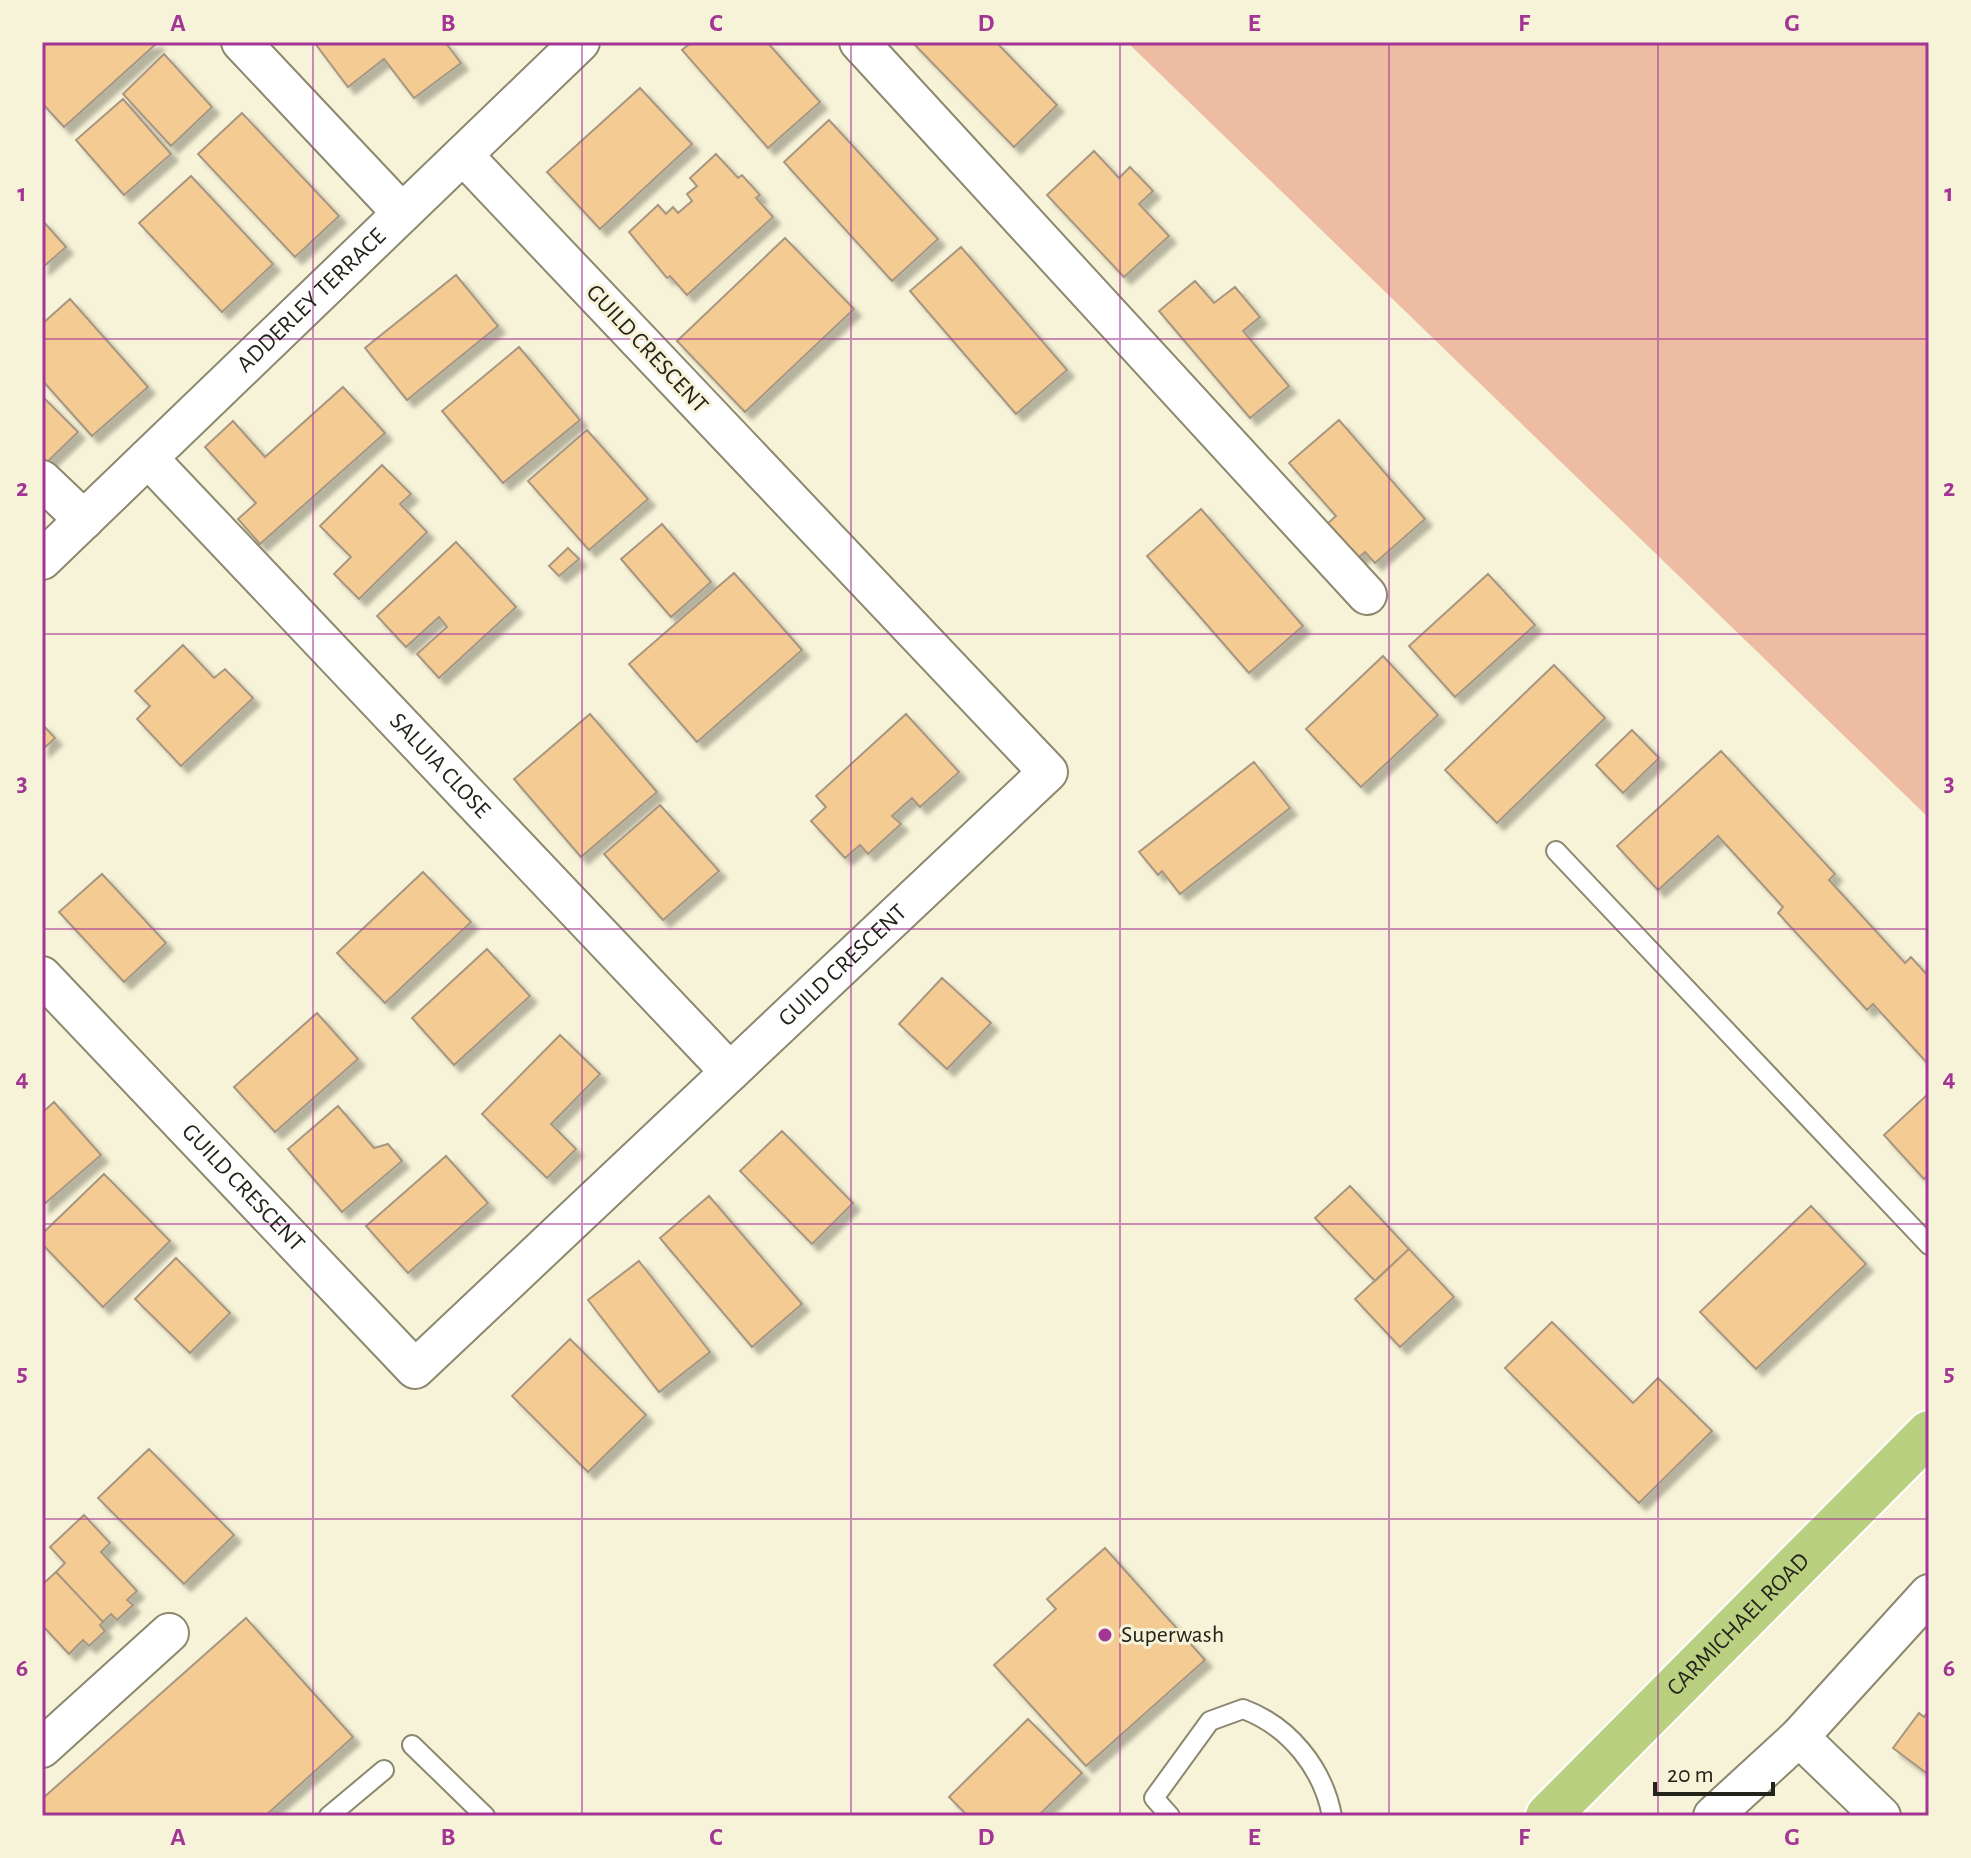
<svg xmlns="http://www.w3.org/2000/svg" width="1971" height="1858" viewBox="0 0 1971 1858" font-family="'Alegreya Sans',sans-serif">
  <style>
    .green { fill: #edbca2 }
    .building { fill: #f5cb94; stroke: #a79782; stroke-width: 2; filter: url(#shadow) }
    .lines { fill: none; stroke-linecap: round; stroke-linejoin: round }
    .service-casing { stroke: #8c886f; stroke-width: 22 }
    .minor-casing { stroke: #8c886f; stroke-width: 42 }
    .primary-casing { stroke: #fff; stroke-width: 48 }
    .service { stroke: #fff; stroke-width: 18 }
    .minor { stroke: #fff; stroke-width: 38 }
    .primary { stroke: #b8d080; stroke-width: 44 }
    .grid { fill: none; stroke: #a33695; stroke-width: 2; stroke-opacity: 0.55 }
    .poi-dot { fill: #a33695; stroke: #f7f3d8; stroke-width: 3 }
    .labels { text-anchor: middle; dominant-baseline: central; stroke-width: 6; stroke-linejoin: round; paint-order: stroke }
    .street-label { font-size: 24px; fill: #242319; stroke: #f7f3d8 }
    .poi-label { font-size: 24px; fill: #242319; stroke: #f7f3d8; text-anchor: start }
    .neatline { fill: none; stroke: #a33695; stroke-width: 3 }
    .grid-label { font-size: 26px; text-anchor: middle; font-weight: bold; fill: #a33695 }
  </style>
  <defs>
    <filter id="shadow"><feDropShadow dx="7" dy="7" stdDeviation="2" flood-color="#0004"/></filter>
  </defs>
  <rect width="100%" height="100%" fill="#f7f3d8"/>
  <!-- green -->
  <path class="green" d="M1127 42H1928L1929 818Z"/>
  <!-- building -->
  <path class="building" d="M42 42H157V43L64 127 42 103Z
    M314 42H445L461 63 414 98 384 59 348 87Z
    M692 42H767L820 102 768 148 682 50Z
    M912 42H996L1057 105 1014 147Z
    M164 54 212 107 171 146 123 94Z
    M640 88 692 144 600 229 547 172Z
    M123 99 171 154 124 195 76 140Z
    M242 113 339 216 295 257 198 154Z
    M829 120 938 239 892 281 784 162Z
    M1094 151 1119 178 1130 167 1153 191 1139 204 1169 236 1124 277 1047 195Z
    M716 154 738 178 742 175 760 195 756 198 773 217 687 295 670 276 667 278 629 232 658 205 666 214 673 207 678 213 692 201 687 194 697 186 690 178Z
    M191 176 273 264 222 312 139 223Z
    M42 220 66 247 42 268Z
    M785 238 854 309 745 412 677 341Z
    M961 247 1067 370 1016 414 910 291Z
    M456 275 498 326 407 400 365 348Z
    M1195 281 1214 303 1235 287 1260 317 1243 331 1289 386 1250 418 1159 311Z
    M70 299 148 387 92 436 42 380V324Z
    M519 347 580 420 503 483 442 411Z
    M343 387 385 433 260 544 238 519 256 503 205 447 233 421 265 457Z
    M42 396 78 432 43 466 42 465Z
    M1339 420 1425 519 1375 563 1365 552 1357 559 1327 524 1336 516 1289 463Z
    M587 430 648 499 589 550 528 481Z
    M382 465 411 494 400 504 427 532 359 599 334 574 351 557 320 526Z
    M1201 509 1303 626 1249 673 1147 556Z
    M662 524 711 582 671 617 621 559Z
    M456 542 516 607 439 678 417 654 447 627 439 617 406 647 377 616Z
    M568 548 579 559 559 576 549 566Z
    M734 573 802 650 697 742 629 664Z
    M1488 574 1535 625 1455 697 1409 646Z
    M183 645 214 678 225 669 253 698 181 766 137 719 150 706 135 691Z
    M1383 656 1438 715 1361 787 1306 729Z
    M1554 665 1605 718 1497 823 1445 770Z
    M590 714 657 792 581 857 514 779Z
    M906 714 959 772 920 807 912 798 892 816 901 824 868 854 860 845 845 858 811 821 826 807 816 796Z
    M42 724 55 738 42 750Z
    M1632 730 1659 758 1623 793 1596 765Z
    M1721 751 1835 874 1829 880 1905 963 1911 957 1929 977V1065L1873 1004 1867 1010 1778 913 1783 907 1718 836 1658 890 1617 846Z
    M1254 762 1290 808 1180 894 1162 871 1158 875 1139 852Z
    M660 805 719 871 663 920 604 854Z
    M423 872 471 922 385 1003 337 953Z
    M102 874 166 943 124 982 59 912Z
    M487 949 530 996 454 1065 412 1018Z
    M942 978 991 1023 947 1069 899 1024Z
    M317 1013 358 1059 275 1132 234 1087Z
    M560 1035 600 1074 551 1124 576 1149 547 1178 482 1114Z
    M1929 1093V1174L1924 1179 1884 1135Z
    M54 1102 101 1155 42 1206V1113Z
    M338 1106 374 1148 388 1144 402 1161 342 1212 288 1149Z
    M782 1131 853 1203 812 1244 740 1171Z
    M446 1156 488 1203 408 1273 366 1226Z
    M104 1174 170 1241 103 1307 42 1244V1234Z
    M1350 1186 1409 1249 1375 1281 1315 1218Z
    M709 1196 802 1304 752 1347 660 1238Z
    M1811 1206 1866 1264 1756 1369 1700 1312Z
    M1409 1249 1454 1297 1400 1347 1355 1299Z
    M176 1258 230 1313 190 1353 135 1299Z
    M639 1261 710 1352 659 1392 588 1300Z
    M1552 1322 1633 1403 1658 1378 1712 1431 1639 1503 1505 1368Z
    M570 1339 646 1415 588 1472 512 1396Z
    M149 1449 234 1535 184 1584 98 1498Z
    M84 1515 110 1543 101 1552 137 1591 127 1600 133 1605 117 1620 111 1614 103 1622 56 1572 65 1563 50 1547Z
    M1105 1548 1205 1660 1086 1766 994 1665 1056 1609 1047 1599Z
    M56 1572 103 1622 100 1625 105 1631 89 1646 83 1640 69 1654 42 1625V1585Z
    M246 1618 353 1737 265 1816H42V1799Z
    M1929 1710V1775L1893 1748 1919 1713 1924 1717Z
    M1028 1719 1082 1773 1038 1816H968L949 1797Z"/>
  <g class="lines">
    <!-- service casing -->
    <g class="service-casing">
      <path id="service" d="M1556 851 1929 1245
        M412 1745 485 1816
        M329 1816 384 1770
        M1170 1816 1154 1798 1210 1721 1243 1709C1289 1726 1323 1768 1332 1816"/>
    </g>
    <!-- minor casing -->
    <g class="minor-casing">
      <g id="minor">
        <path d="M241 42 402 213"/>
        <path d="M859 42 1367 595"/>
        <path id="s1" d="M148 458 730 1072"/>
        <path d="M42 480 84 520"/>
        <path id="s2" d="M42 560 580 42"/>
        <path id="s3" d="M42 976 415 1369 1048 772 463 155"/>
        <path d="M1799 1737 1881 1816"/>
        <path d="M42 1748 169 1633"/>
        <path d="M1713 1816 1799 1737 1929 1594"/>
      </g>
    </g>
    <!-- primary casing -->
    <g class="primary-casing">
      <g id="primary">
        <path id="s4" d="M1548 1816 1929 1433"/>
      </g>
    </g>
    <!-- service -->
    <use href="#service" class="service"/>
    <!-- minor -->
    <use href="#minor" class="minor"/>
    <!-- primary -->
    <use href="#primary" class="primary"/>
  </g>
  <!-- grid -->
  <path class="grid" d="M313 42V1816M582 42V1816M851 42V1816M1120 42V1816M1389 42V1816M1658 42V1816M42 339H1929M42 634H1929M42 929H1929M42 1224H1929M42 1519H1929"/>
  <!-- markers -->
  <circle class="poi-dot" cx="1105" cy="1635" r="8"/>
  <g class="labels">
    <!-- street labels -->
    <g class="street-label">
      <text stroke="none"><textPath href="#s2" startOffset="374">ADDERLEY TERRACE</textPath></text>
      <text transform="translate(647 349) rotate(47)">GUILD CRESCENT</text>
      <text stroke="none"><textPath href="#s1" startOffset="424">SALUIA CLOSE</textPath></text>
      <text stroke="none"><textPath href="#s3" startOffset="1130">GUILD CRESCENT</textPath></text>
      <text stroke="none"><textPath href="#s3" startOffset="292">GUILD CRESCENT</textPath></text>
      <text stroke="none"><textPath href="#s4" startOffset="270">CARMICHAEL ROAD</textPath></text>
    </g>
    <!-- poi labels -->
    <g class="poi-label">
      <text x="1121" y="1635">Superwash</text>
    </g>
  </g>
  <!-- border -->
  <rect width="1971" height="1858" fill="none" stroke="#f7f3d8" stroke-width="88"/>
  <!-- scale -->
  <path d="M1655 1782v12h118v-12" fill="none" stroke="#242319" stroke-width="4"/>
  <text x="1667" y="1782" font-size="24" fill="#242319" stroke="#f7f3d8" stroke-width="6" paint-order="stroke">20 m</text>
  <rect x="44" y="44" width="1883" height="1770" class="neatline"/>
  <g class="grid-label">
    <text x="178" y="31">A</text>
    <text x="448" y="31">B</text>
    <text x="716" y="31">C</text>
    <text x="986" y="31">D</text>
    <text x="1254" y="31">E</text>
    <text x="1524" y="31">F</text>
    <text x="1792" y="31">G</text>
    <text x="22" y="201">1</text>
    <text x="1949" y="201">1</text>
    <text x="22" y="496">2</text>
    <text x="1949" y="496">2</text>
    <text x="22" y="791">3</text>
    <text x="1949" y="791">3</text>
    <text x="22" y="1086">4</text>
    <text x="1949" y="1086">4</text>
    <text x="22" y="1381">5</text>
    <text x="1949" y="1381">5</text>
    <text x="22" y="1676">6</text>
    <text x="1949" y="1676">6</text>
    <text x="178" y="1845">A</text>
    <text x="448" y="1845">B</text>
    <text x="716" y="1845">C</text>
    <text x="986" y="1845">D</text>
    <text x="1254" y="1845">E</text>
    <text x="1524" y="1845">F</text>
    <text x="1792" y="1845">G</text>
  </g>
</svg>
